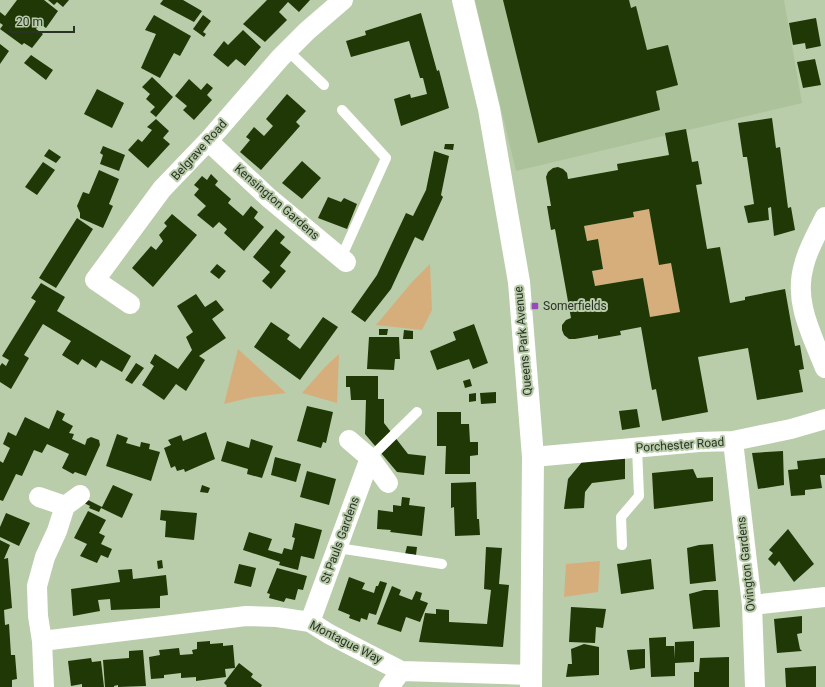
<svg xmlns="http://www.w3.org/2000/svg" width="825" height="687" viewBox="0 0 825 687" font-family="Roboto,sans-serif">
  <style>
    .built { fill: #abc29a }
    .green { fill: #d6ae7c }
    .building { fill: #1f3806; fill-rule: evenodd }
    .lines { fill: none; stroke-linecap: round; stroke-linejoin: round }
    .service { stroke: #fff; stroke-width: 10 }
    .minor { stroke: #fff; stroke-width: 20 }
    .tertiary { stroke: #fff; stroke-width: 22 }
    .poi-dot { fill: #964abc; stroke: #b9cdab; stroke-width: 1.5 }
    .labels { text-anchor: middle; dominant-baseline: central; stroke-width: 4; stroke-linejoin: round; paint-order: stroke }
    .street-label { font-size: 12px; fill: #2a3225; stroke: #b9cdab }
    .poi-label { font-size: 12px; fill: #2a3225; stroke: #b9cdab; text-anchor: start }
  </style>
  <rect width="100%" height="100%" fill="#b9cdab"/>
  <!-- built -->
  <path class="built" d="M475 0H784L802 103 516 171Z"/>
  <!-- green -->
  <path class="green" d="M649 209 659 264 671 263 680 312 650 317 643 278 595 286 592 271 603 269 598 239 587 241 584 226 634 217 633 212Z
    M430 264 432 310 422 330 376 325 412 282Z
    M238 349 286 393 253 397 224 404Z
    M339 354 337 403 302 393 325 367Z
    M600 561 598 592 564 597 566 564Z"/>
  <!-- building -->
  <path class="building" d="M17 0H44L58 11 46 28 40 24 36 29 43 34 32 48 24 43 22 45 0 29 3 25 0 23V12L5 16Z
    M48 0H69L63 7 57 2 54 5Z
    M163 0H183L202 11 194 22 160 4Z
    M267 0H310L299 12 288 2 279 12 287 20 265 42 243 24Z
    M503 0H629L631 8 636 6 647 50 668 45 678 85 656 91 660 110 538 143Z
    M421 13 437 71 439 70 449 108 401 126 394 99 410 94 411 98 427 94 423 78H420L409 41 351 57 346 41 366 35 365 31Z
    M154 15 191 36 180 56 174 53 160 78 141 68 156 34 145 30Z
    M203 15 211 21 203 32 206 34 204 37 193 29Z
    M816 18 821 46 806 49 805 43 793 45 789 23Z
    M243 30 261 47 245 66 236 59 228 67 213 55 224 41 228 45Z
    M0 44 9 51 0 64Z
    M31 55 53 70 46 80 24 63Z
    M815 59 821 85 803 88 797 62Z
    M152 77 173 97 156 117 150 112 155 107 146 99 150 94 142 87Z
    M189 79 201 90 207 83 213 88 207 95 212 100 194 120 183 110 187 106 175 96Z
    M97 89 124 103 112 128 84 114Z
    M287 94 306 111 296 122 300 126 261 170 240 152 250 140 246 137 254 127 264 136 273 126 266 119Z
    M772 118 776 148 780 147 788 208 791 207 795 230 774 236 771 207 768 208 769 220 748 223 744 206 754 204 747 157H743L738 123Z
    M156 119 169 131 163 138 170 144 148 168 128 150 138 139 142 142 152 130 147 127Z
    M686 129 692 162 698 161 702 184 696 185 707 249 720 247 730 303 745 300V297L785 289 795 346 800 345 804 369 799 370 803 392 757 400 748 348 698 357 708 412 662 421 656 389 652 390 641 327 620 331 621 335 598 339V335L575 339H569L564 335 562 330V325L566 320 571 318 555 229 551 230 547 206H551L546 177 548 172 553 168 558 167 563 169 567 173 568 179 618 170 617 164 669 155 665 133ZM649 209 659 265 671 263 680 312 650 317 643 278 595 286 592 271 603 269 598 239 587 241 584 226 634 217 633 212Z
    M445 144H454L453 150 444 149Z
    M103 146 125 155 119 171 100 164 103 155 100 153Z
    M49 149 61 157 56 163 44 156Z
    M434 151 449 156 441 195 443 197 423 241 415 237 391 289 365 322 351 312 377 275 406 213 413 216 426 190Z
    M302 161 321 178 302 199 282 183Z
    M43 162 55 170 37 195 25 187Z
    M99 170 119 179 109 204 113 206 103 228 80 218V213L77 206 83 192 89 194Z
    M211 174 218 181 215 185 231 199 228 203 243 216 251 206 258 212 254 218 264 227 244 251 224 233 227 229 219 222 213 228 197 215 206 206 194 195 199 189 194 185 202 176 207 180Z
    M328 197 341 202 344 198 357 204 347 229 318 218Z
    M172 214 197 235 153 287 132 268 151 246 156 250 163 241 159 235 167 226 164 223Z
    M77 218 93 229 56 288 39 278Z
    M276 229 285 237 280 243 291 252 280 266 286 271 271 289 262 281 270 272 253 257Z
    M217 264 226 271 219 279 210 272Z
    M41 283 65 297 57 311 131 356 122 372 101 360 96 368 82 359 78 365 62 355 71 341 43 324 24 355 29 358 11 389 0 382V366L2 363 6 366 9 360 2 356 36 301 31 298Z
    M196 294 205 307 216 300 224 310 212 319 226 338 199 356 205 360 186 391 176 384 164 400 142 385 154 366 150 363 155 354 178 369 192 350 186 337 193 332 177 306Z
    M323 317 338 327 300 380 254 347 271 322 290 335 287 339 300 349Z
    M474 324 488 363 473 369 469 359 437 370 430 351 456 340 453 332Z
    M379 329H388L387 335H379Z
    M404 330 413 331V339H403Z
    M369 337H399L400 359H395L394 370 367 369Z
    M136 363 144 368 132 384 125 380Z
    M346 376H378V399H384V423L408 454 426 456 424 475 397 472 365 434 366 400H351L350 387H346Z
    M470 379 472 386 465 388 463 381Z
    M496 392V403L481 404 480 393Z
    M476 393V401L469 402V394Z
    M307 406 333 412 326 443 323 442 321 448 297 441Z
    M637 409 640 427 622 430 619 411Z
    M57 410 65 414 62 420 73 426 69 433 74 434 72 439 85 445 87 439 91 437 99 440 100 445 86 476 75 472 73 474 62 468 69 454 47 444 42 453 34 450 22 476 16 474 3 501 0 500V461L3 463 10 448 3 444 8 432 16 436 25 417 49 429Z
    M437 412H461V424H469L470 442H478V455L470 456V474H445L446 446H437Z
    M206 432 215 459 185 472 184 469 177 471 175 466 171 468 164 448 171 445 168 440 181 435 183 441Z
    M117 434 128 438 126 443 140 447 141 442 150 444 149 449 160 452 151 481 106 466Z
    M251 439 273 446 262 478 247 474 248 469 221 461 227 441 249 448Z
    M783 451 784 485 758 489 752 453Z
    M275 457 301 464 296 482 271 475Z
    M625 457V479L592 483 585 492 584 508 564 509 568 479 582 462Z
    M825 458V475H820L822 488 805 490V495L791 496 788 470 798 469 797 461Z
    M693 469 697 478 713 477V501L654 509 652 473Z
    M307 471 336 479 329 505 300 497Z
    M476 482 477 519H479L480 535 455 536 454 507 451 508V483Z
    M113 485 133 494 122 518 101 508 99 512 89 508 90 506 84 503 86 499 102 507Z
    M202 485 210 488 208 493 200 492Z
    M402 497 410 498 409 505 425 507 422 536 390 532 391 530 377 529 378 510 393 512V505L401 506Z
    M161 510 197 513 194 540 165 537 166 521 160 520Z
    M88 511 106 520 99 533 105 536 101 544 112 549 108 558 101 555 97 563 80 556 87 544 74 538Z
    M6 513 30 523 19 546 0 537V527Z
    M295 523 322 530 314 559 301 556 298 570 279 565 280 562 243 550 249 532 272 539 268 550 282 554 284 548 292 550 295 538 292 537Z
    M788 529 814 564 794 582 779 561 775 566 768 559 773 553 769 550Z
    M0 540 10 545 4 559 8 558 12 608 4 610 5 625 9 624 11 655H15L17 679 12 680V687H0Z
    M713 544 716 581 690 584 687 548 699 545Z
    M407 546 417 547 416 555 405 554Z
    M486 547 502 548 499 584 509 585 503 647 419 642 425 613 436 614V609L449 610V622L487 624 491 590 484 589Z
    M651 559 654 589 621 594 617 564Z
    M162 560 163 568 158 569 157 561Z
    M239 564 256 568 251 587 234 583Z
    M277 568 307 576 303 590 298 589 295 600 286 598 284 602 269 598 270 594 267 593Z
    M132 569 133 579 166 575 168 595 160 596V608L111 610 110 599 98 600 100 611 73 616 71 589 120 582 118 570Z
    M349 577 365 583 362 589 374 593 376 586H378L380 581 387 583 376 615 369 613 367 620 361 618 360 622 349 618 350 615 338 610Z
    M392 586 401 590 399 595 412 600 416 591 422 593 420 600 428 603 420 622 406 617 401 632 377 624Z
    M704 590H718L720 627 693 629 689 594Z
    M571 607 606 609 603 628 596 627 595 643 569 642Z
    M802 616V633L797 634 800 649 802 651 777 653 774 619Z
    M666 637V646H674V659L675 642 694 641V662L675 663V676L651 677 649 638Z
    M210 641V644L223 643V646L233 645 235 668 225 669 226 677 196 681V677L181 678V673L164 675V678L151 679 149 657 160 655 159 650 179 648 180 655 193 654 192 650 197 649V642Z
    M584 644 599 647V675L566 677 568 664H572L571 649Z
    M645 649V668L630 670 627 650Z
    M143 650 146 686 118 687V685L114 686V687H105L103 660 129 658V651Z
    M729 657V687H694V672H699L700 658Z
    M91 658 92 662 101 661 104 687H82V684L71 686 68 661Z
    M239 663 253 674 251 677 262 685 261 687H226L227 686 224 683Z
    M816 666V687H786L785 668Z"/>
  <g class="lines">
    <!-- service -->
    <path class="service" d="M288 51 324 85
      M341 258 386 158 342 110
      M370 458 417 412
      M622 545 621 517 639 496 637 448
      M338 548 442 564"/>
    <!-- minor -->
    <path class="minor" d="M208 141 269 198 346 262
      M825 217C818 232 808 248 804 265 793 301 812 335 825 368
      M130 304 95 280 162 189 208 141 280 58 307 31 343 0
      M733 441 752 605 755 687
      M533 457 699 442 733 441 791 429 825 419
      M370 458 388 483
      M39 497 65 506 57 531 45 557 37 586 38 616 42 641 44 687
      M65 506 80 495
      M752 605 825 597
      M310 622 370 458 349 440
      M42 641 246 616 277 617 310 622 329 634 401 671 531 675
      M389 687 401 671"/>
    <!-- tertiary -->
    <path class="tertiary" d="M463 0 489 109 519 282 533 457 531 687"/>
  </g>
  <!-- markers -->
  <rect class="poi-dot" x="531" y="302" width="8" height="8" rx="2"/>
  <g class="labels">
    <!-- street labels -->
    <g class="street-label">
      <text transform="translate(199 150) rotate(-48)">Belgrave Road</text>
      <text transform="translate(277 202) rotate(41)">Kensington Gardens</text>
      <text transform="translate(523 341) rotate(-95)">Queens Park Avenue</text>
      <text transform="translate(680 445) rotate(-4)">Porchester Road</text>
      <text transform="translate(340 540) rotate(-70)">St Pauls Gardens</text>
      <text transform="translate(746 564) rotate(-96)">Ovington Gardens</text>
      <text transform="translate(346 642) rotate(27)">Montague Way</text>
    </g>
    <!-- poi labels -->
    <g class="poi-label">
      <text x="543" y="306">Somerfields</text>
    </g>
  </g>
  <!-- scale -->
  <path d="M10 26v6h64v-6" fill="none" stroke="#2a3225" stroke-width="2"/>
  <text x="16" y="26" font-size="12" fill="#2a3225" stroke="#b9cdab" stroke-width="3" paint-order="stroke">20 m</text>
</svg>
